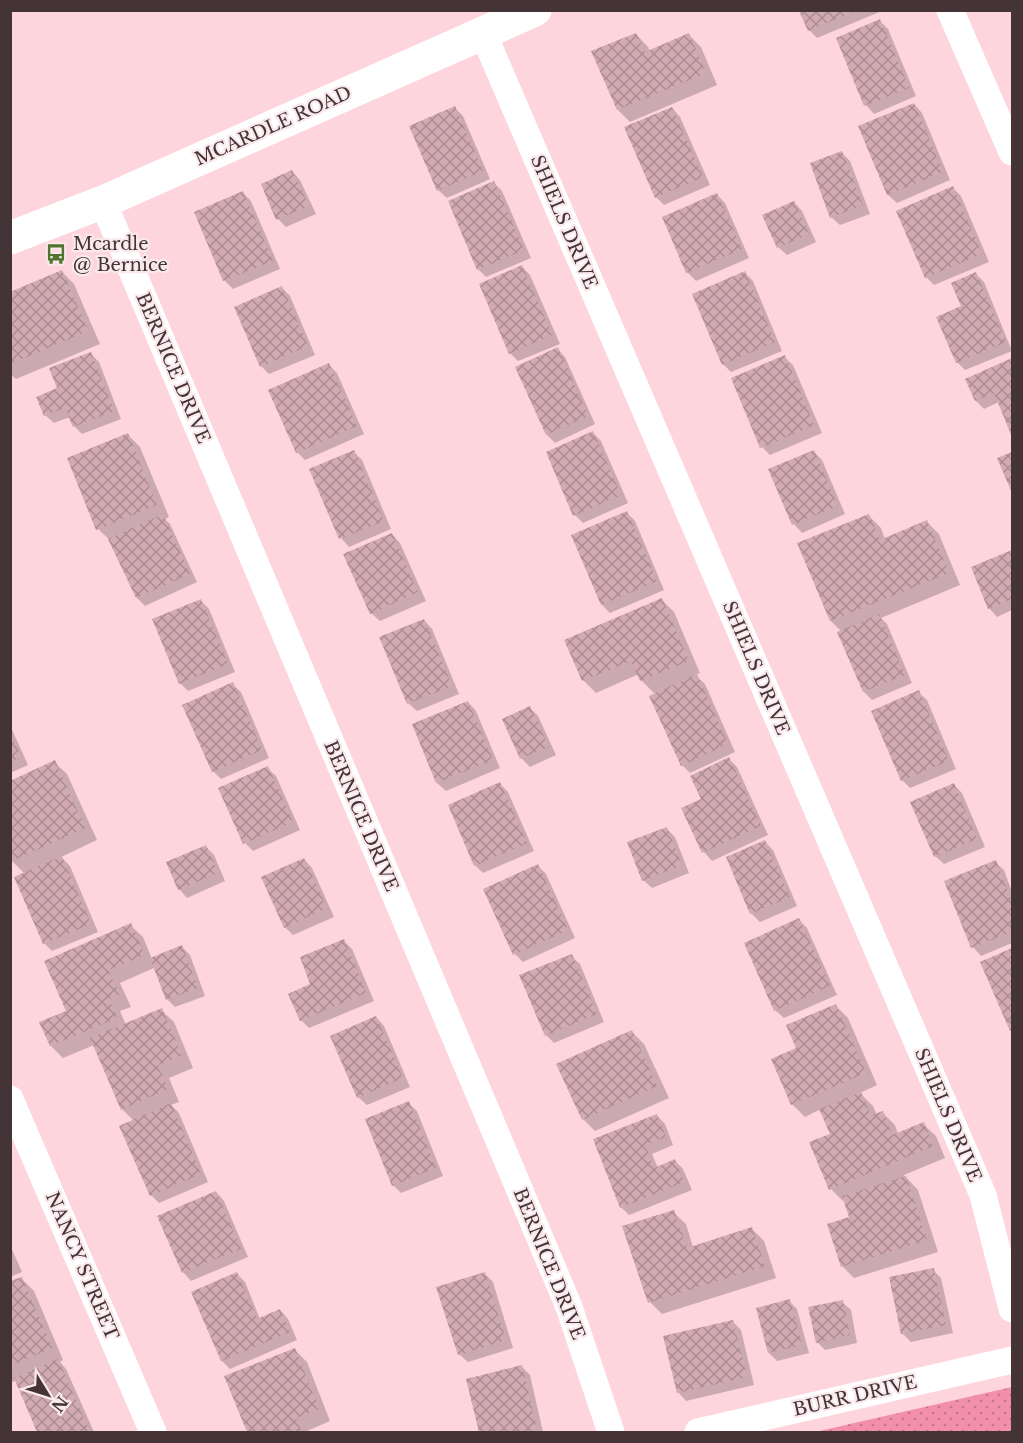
<svg xmlns="http://www.w3.org/2000/svg" width="1023" height="1443" viewBox="0 0 1023 1443" font-family="'Libre Baskerville',serif">
  <style>
    .park { fill: url(#park-dots) }
    .shadow { fill: #0003 }
    .building { fill: url(#building-cross-hatch) }
    .lines { fill: none; stroke-linecap: round; stroke-linejoin: round }
    .street { stroke: #fff; stroke-width: 27 }
    .secondary { stroke: #fff; stroke-width: 33 }
    .labels { text-anchor: middle; dominant-baseline: central; stroke-width: 4.5; stroke-linejoin: round; paint-order: stroke }
    .street-label { font-size: 18px; fill: #443438; stroke: #fae9ec }
    .poi-label { font-size: 18px; fill: #443438; stroke: #fae9ec; text-anchor: start }
  </style>
  <defs>
    <pattern id="park-dots" width="8" height="8" patternUnits="userSpaceOnUse" patternTransform="scale(1.5)"><rect width="8" height="8" fill="#f290a9"/><path d="M2 2h.1M6 6h.1" fill="none" stroke="#c6768b" stroke-width="1.8" stroke-linecap="round"/></pattern>
    <pattern id="building-cross-hatch" width="8" height="8" patternUnits="userSpaceOnUse" patternTransform="scale(1.5)"><rect width="8" height="8" fill="#d2aab2"/><path d="M0 0l8 8M0 8l8-8" fill="none" stroke="#ac8b92"/></pattern>
  </defs>
  <rect width="100%" height="100%" fill="#fed4dd"/>
  <!-- park -->
  <path class="park" d="M1012 1387V1432H815Z"/>
  <!-- shadow -->
  <path class="shadow" d="M801 10 882 11 817 38 809 30Z
    M880 21 888 29 916 96 874 114 866 105 837 39Z
    M636 34 648 47 650 52 689 35 701 47 717 85 630 122 618 110 593 52Z
    M914 104 922 113 950 180 897 203 888 195 860 127Z
    M455 108 463 116 490 179 447 198 438 190Z
    M672 108 680 117 710 185 664 205 656 197Z
    M842 153 850 161 870 214 840 225 831 217Z
    M292 171 300 180 316 214 286 227 278 219Z
    M494 183 502 191 531 258 486 277 478 269Z
    M953 188 961 196 989 262 934 285 926 277Z
    M243 193 251 201 280 269 233 289 225 281 196 213Z
    M717 195 725 203 749 258 696 281 688 273 664 218Z
    M794 202 802 211 816 242 787 255 778 247Z
    M522 267 530 275 560 344 518 361 510 353Z
    M62 272 74 284 100 344 16 379 10 374V294Z
    M745 273 753 281 782 351 731 372 723 364Z
    M976 274 984 282 1012 351 965 370 957 362 963 307Z
    M282 288 290 296 315 355 269 374 261 366Z
    M557 349 565 357 595 424 555 443 547 435 517 367Z
    M91 354 99 362 121 419 82 434 74 426 70 417 54 423 45 415 59 389Z
    M784 357 793 365 822 433 770 455 762 447Z
    M1012 360V434L999 402 984 409 976 401 967 379Z
    M329 365 337 373 364 434 305 460 297 452Z
    M593 433 601 441 628 503 583 523 575 515Z
    M128 435 140 447 169 517 165 519 170 524 197 582 145 606 137 598 111 541 98 529Z
    M354 452 362 460 391 529 349 547 341 538 311 470Z
    M814 452 822 460 845 514 802 533 794 524 770 470Z
    M627 513 635 521 664 590 610 613 602 605 573 536Z
    M869 516 881 528 885 539 927 522 939 534 960 585 881 618 887 624 912 683 872 700 864 692 839 633 842 632 831 621 799 544Z
    M392 534 400 543 426 601 380 621 371 613Z
    M1012 552V610L997 617 989 608 973 568Z
    M662 600 674 612 700 673 695 675 705 684 735 752 690 773 682 765 656 695 641 680 639 674 596 693 583 680Z
    M201 601 209 609 235 672 188 691 180 683Z
    M424 620 432 629 459 694 417 711 408 703Z
    M232 684 241 692 269 758 221 779 213 771Z
    M918 692 927 700 956 769 910 788 902 780Z
    M468 702 476 711 500 768 446 791 437 783 414 725Z
    M530 708 538 716 556 755 530 767 522 759 504 720Z
    M10 725 28 765 10 773Z
    M729 759 737 767 768 835 712 861 704 852 683 808 703 799Z
    M54 762 67 774 97 840 61 857 70 866 98 932 52 951 44 943 25 874 12 861Z
    M267 768 276 776 300 830 253 851 245 843Z
    M500 784 508 792 534 851 483 873 475 865Z
    M954 785 962 793 985 847 944 864 935 856Z
    M667 829 675 837 689 873 652 888 643 880Z
    M765 842 773 850 797 906 760 922 751 913Z
    M206 847 214 855 225 881 187 898 179 889Z
    M304 859 312 868 334 917 293 935 285 927Z
    M995 862 1004 870 1012 892V943L981 956 973 947 946 882Z
    M538 866 546 874 575 938 523 962 515 954Z
    M799 920 807 928 837 995 784 1018 775 1010Z
    M130 925 143 937 152 959 182 947 190 955 205 996 175 1007 167 999 156 967 120 983 131 1007 120 1011 126 1025 161 1010 174 1022 193 1068 169 1078 179 1102 171 1105 179 1113 208 1182 159 1203 151 1195 134 1121 122 1109 94 1045 63 1058 51 1046 68 1011Z
    M344 941 352 949 374 1001 309 1028 301 1020 312 985Z
    M1012 949V1031L982 962Z
    M571 956 580 964 604 1022 554 1043 546 1035Z
    M836 1006 848 1018 877 1085 860 1093 873 1106 877 1115 882 1112 895 1125 898 1134 923 1124 936 1136 945 1158 904 1175 918 1190 938 1252 854 1278 842 1266 851 1218 845 1200 843 1201 831 1189 832 1135 821 1109 805 1117 792 1104 798 1049Z
    M376 1017 384 1026 410 1087 367 1105 358 1097Z
    M632 1032 644 1044 669 1098 595 1131 583 1119Z
    M408 1103 417 1111 443 1176 401 1193 393 1185Z
    M657 1116 665 1124 673 1145 652 1154 658 1168 675 1161 683 1169 692 1190 629 1215 621 1207 595 1140Z
    M216 1192 224 1201 248 1257 191 1281 183 1272Z
    M673 1212 686 1224 693 1247 752 1229 764 1241 776 1278 662 1314 650 1302Z
    M10 1245 22 1272 10 1277Z
    M933 1270 941 1278 953 1333 911 1342 902 1333Z
    M237 1274 245 1282 260 1319 280 1310 288 1319 297 1340 230 1369 222 1361Z
    M485 1274 493 1282 513 1348 468 1362 459 1354Z
    M21 1278 34 1291 63 1360 60 1362 66 1369 94 1432H39L17 1380 10 1383V1283Z
    M789 1301 797 1309 809 1353 777 1361 769 1353Z
    M842 1302 851 1310 857 1343 825 1350 817 1342Z
    M733 1322 741 1330 754 1385 686 1401 678 1392Z
    M295 1350 307 1362 330 1421 307 1431 308 1432H249L226 1377Z
    M522 1367 530 1375 543 1432H480L468 1380Z"/>
  <!-- building -->
  <path class="building" d="M799 11H855L808 31Z
    M880 19 909 88 864 106 836 38Z
    M636 33 645 52 689 33 706 73 617 110 591 51Z
    M914 103 943 172 887 195 858 126Z
    M455 106 483 171 437 191 409 126Z
    M672 107 703 177 655 198 624 127Z
    M842 151 863 205 830 218 810 163Z
    M292 170 309 206 276 220 261 184Z
    M494 181 524 250 477 270 448 201Z
    M953 186 982 254 925 278 896 211Z
    M243 191 273 261 223 281 194 212Z
    M717 193 742 249 686 273 662 217Z
    M794 201 809 234 777 248 762 215Z
    M522 265 552 335 509 354 479 284Z
    M62 270 88 331 10 364V292Z
    M745 271 775 342 722 365 692 294Z
    M976 272 1006 342 956 363 936 317 961 306 951 283Z
    M282 286 308 346 260 367 234 307Z
    M558 347 588 416 546 435 515 367Z
    M91 352 114 411 73 427 65 408 44 416 36 397 57 388 49 368Z
    M785 355 814 425 760 448 731 378Z
    M1012 358V437L994 393 975 401 965 379Z
    M329 363 357 426 296 453 268 390Z
    M593 431 621 495 573 516 546 452Z
    M128 433 157 505 96 530 67 458Z
    M354 450 384 521 339 539 309 469Z
    M814 450 838 506 792 525 768 469Z
    M1012 452V493L997 458Z
    M627 511 657 581 601 605 571 535Z
    M163 514 190 574 136 598 108 539Z
    M869 514 880 540 927 520 949 573 830 621 797 543Z
    M392 533 418 592 370 614 343 554Z
    M1012 550V599L988 609 971 567Z
    M662 598 689 661 640 681 631 661 582 681 564 640Z
    M201 599 228 664 179 684 152 619Z
    M879 614 905 675 863 692 837 632Z
    M424 619 452 686 407 704 379 637Z
    M697 674 728 744 681 766 649 696Z
    M233 682 262 750 212 772 182 705Z
    M919 690 949 761 901 781 871 711Z
    M468 701 493 760 436 783 412 724Z
    M530 706 549 747 520 759 502 719Z
    M10 733 21 757 10 762Z
    M729 757 761 826 702 853 681 808 701 799 690 776Z
    M55 760 85 828 10 862V781Z
    M268 766 293 822 243 844 218 788Z
    M500 782 527 843 474 866 448 805Z
    M954 783 977 839 934 857 910 802Z
    M667 827 682 865 642 881 627 842Z
    M765 840 790 897 750 914 726 857Z
    M206 845 218 873 178 890 166 862Z
    M62 856 91 924 43 944 14 877Z
    M304 858 327 908 284 928 261 877Z
    M996 860 1012 902V932L971 948 944 881Z
    M538 864 568 930 513 955 483 889Z
    M799 918 830 986 774 1011 744 943Z
    M131 923 145 955 108 970 120 994 109 999 117 1018 50 1046 39 1022 66 1011 44 961Z
    M344 939 366 993 300 1021 288 994 310 984 300 957Z
    M182 945 198 988 166 1000 150 958Z
    M1012 948V1030L1010 1031 980 962Z
    M572 954 597 1014 545 1036 519 975Z
    M836 1004 866 1073 791 1105 771 1059 796 1048 786 1025Z
    M162 1008 182 1055 158 1065 168 1089 121 1110 90 1038Z
    M376 1016 403 1078 357 1098 330 1036Z
    M632 1030 657 1086 582 1120 556 1064Z
    M861 1092 871 1115 883 1111 892 1135 924 1122 933 1146 829 1190 809 1142 830 1134 819 1109Z
    M409 1101 436 1168 392 1186 365 1119Z
    M171 1103 201 1174 150 1196 119 1126Z
    M657 1114 666 1137 645 1145 654 1168 675 1159 684 1182 620 1208 593 1139Z
    M906 1176 927 1240 841 1267 827 1224 849 1217 842 1196Z
    M216 1191 241 1249 182 1273 157 1216Z
    M674 1210 687 1248 752 1227 765 1266 648 1303 622 1226Z
    M934 1268 946 1325 901 1334 889 1277Z
    M237 1272 257 1319 280 1309 290 1332 221 1361 191 1292Z
    M485 1272 506 1340 458 1355 436 1287Z
    M22 1277 52 1348 10 1366V1281Z
    M790 1299 802 1345 768 1353 756 1308Z
    M843 1300 850 1335 816 1343 808 1307Z
    M733 1320 747 1377 677 1393 663 1336Z
    M295 1348 319 1409 296 1418 302 1432H247L224 1376Z
    M58 1359 89 1430 85 1432H37L14 1378Z
    M522 1365 537 1429 524 1432H479L466 1379Z"/>
  <g class="lines">
    <!-- street -->
    <path class="street" d="M950 10 1012 152
      M483 33 983 1195 1012 1309
      M103 202 569 1307 611 1432
      M10 1099 153 1432
      M698 1432 1012 1360"/>
    <!-- secondary -->
    <path class="secondary" d="M10 238 103 202 535 10"/>
  </g>
  <!-- icons -->
  <defs>
    <g id="bus-bare" transform="scale(1.62)"><path d="M-5-6H5V4H4V6H2V4H-2V6H-4V4H-5ZM-3.5-4V0h7V-4ZM-3.5 1.2v1.5H-2V1.2ZM2 1.2v1.5H3.5V1.2Z" fill="#50742d" stroke="#fae9ec" stroke-width="2.5" paint-order="stroke"/></g>
  </defs>
  <g fill-rule="evenodd">
    <use href="#bus-bare" x="56" y="254"/>
  </g>
  <g class="labels">
    <!-- street labels -->
    <g class="street-label">
      <text transform="translate(273 126) rotate(-24)">MCARDLE ROAD</text>
      <text transform="translate(564 222) rotate(67)">SHIELS DRIVE</text>
      <text transform="translate(173 368) rotate(67)">BERNICE DRIVE</text>
      <text transform="translate(756 668) rotate(67)">SHIELS DRIVE</text>
      <text transform="translate(361 816) rotate(67)">BERNICE DRIVE</text>
      <text transform="translate(948 1115) rotate(67)">SHIELS DRIVE</text>
      <text transform="translate(549 1264) rotate(68)">BERNICE DRIVE</text>
      <text transform="translate(82 1266) rotate(67)">NANCY STREET</text>
      <text transform="translate(855 1396) rotate(-13)">BURR DRIVE</text>
    </g>
    <!-- poi labels -->
    <g class="poi-label">
      <text x="73" y="244">Mcardle<tspan x="73" dy="21">@ Bernice</tspan></text>
    </g>
  </g>
  <!-- border -->
  <rect width="1023" height="1443" fill="none" stroke="#443438" stroke-width="24"/>
  <!-- north arrow -->
  <g transform="translate(48 1395) rotate(128)" stroke="#fae9ec" stroke-width="4.5" paint-order="stroke">
  <path d="M0-4.5L10 22L0 15L-10 22Z" fill="#443438"/>
  <text y="-9" font-size="16" font-weight="bold" text-anchor="middle" fill="#443438">N</text>
  </g>
</svg>
